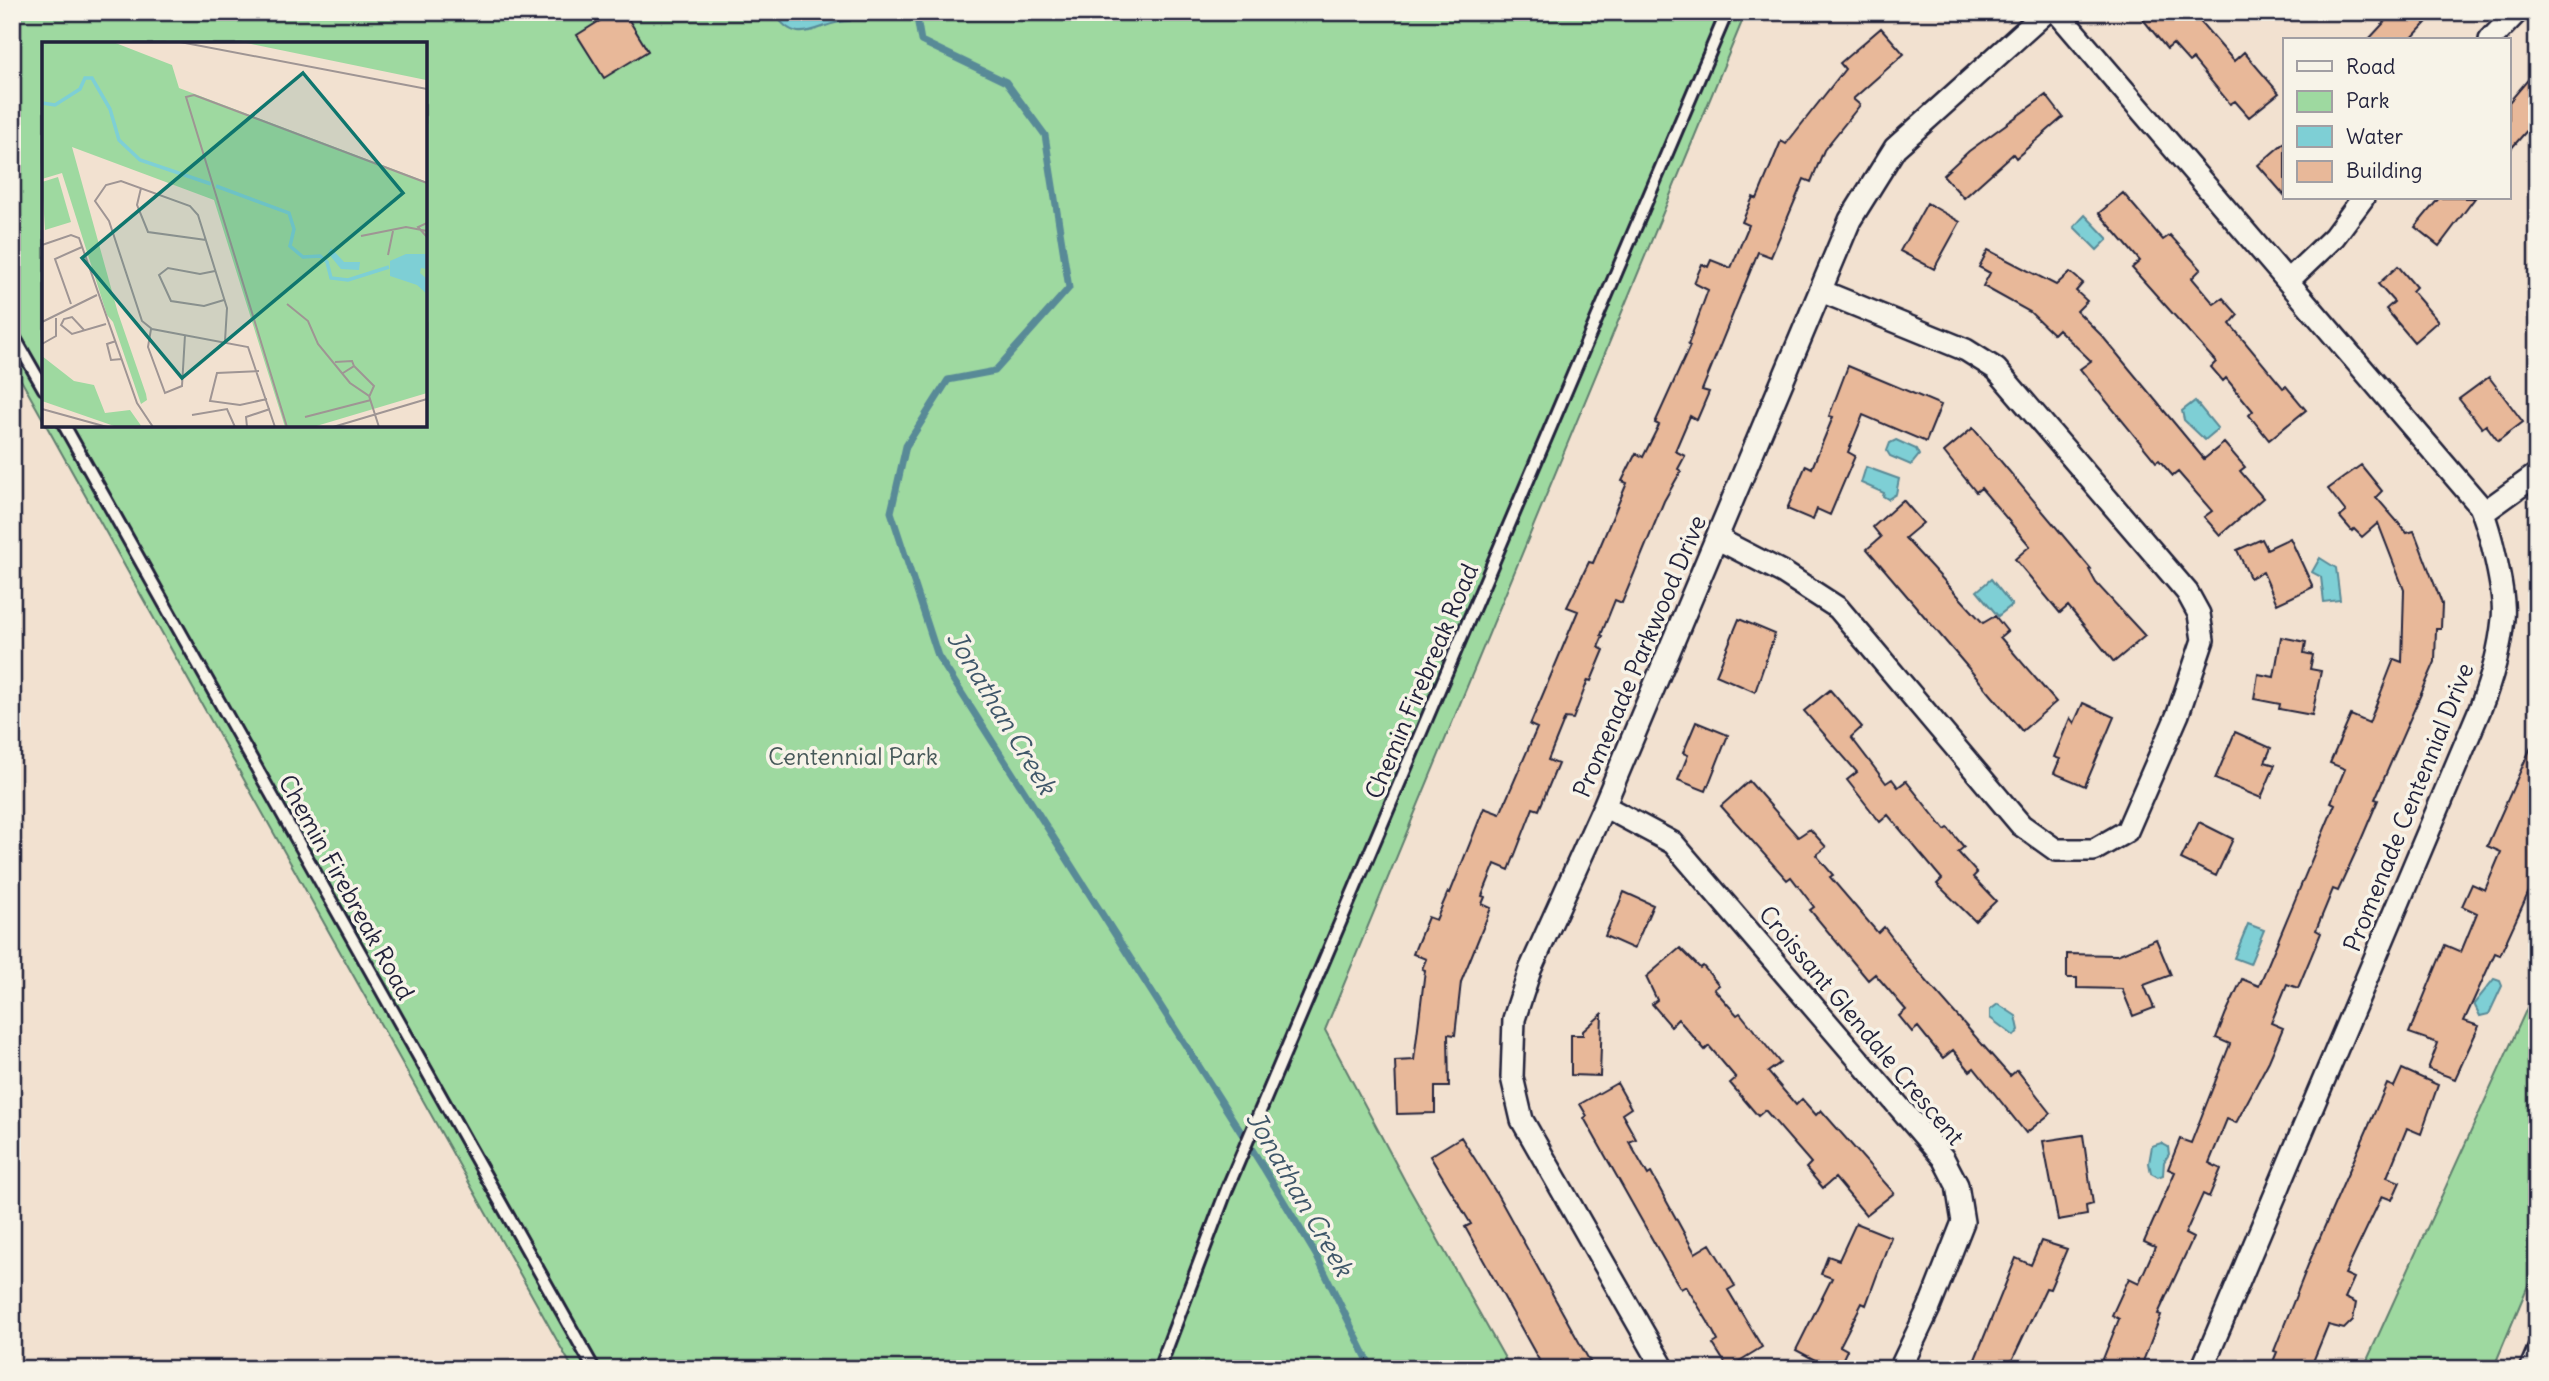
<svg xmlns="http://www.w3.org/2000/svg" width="2549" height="1381" viewBox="0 0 2549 1381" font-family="Delius,sans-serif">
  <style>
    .green { fill: #9ed9a0; stroke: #607e6e; stroke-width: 2 }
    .water { fill: #7ecfd5; stroke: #598a97; stroke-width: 2 }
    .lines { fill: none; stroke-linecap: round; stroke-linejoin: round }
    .stream { stroke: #598a97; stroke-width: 7 }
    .building { fill: #e8b899; stroke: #22223b; stroke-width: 2 }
    .service-casing { stroke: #22223b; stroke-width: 16 }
    .minor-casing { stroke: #22223b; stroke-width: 26 }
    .service { stroke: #f7f3e8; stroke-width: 10 }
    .minor { stroke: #f7f3e8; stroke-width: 21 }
    .labels { text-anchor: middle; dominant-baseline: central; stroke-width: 7; stroke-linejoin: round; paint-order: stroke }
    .street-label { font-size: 24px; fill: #22223b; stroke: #f7f3e8 }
    .park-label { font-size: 24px; fill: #475959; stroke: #f7f3e8 }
    .water-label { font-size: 26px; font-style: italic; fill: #3e5669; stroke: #f7f3e8 }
    .inset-river { fill: none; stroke: #7ecfd5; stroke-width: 3.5 }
    .inset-road { fill: none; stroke: #9f9594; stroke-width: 2 }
    .view { fill: #0f766e; fill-opacity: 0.15; stroke: #0f766e; stroke-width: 3.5 }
    .inset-edge { fill: none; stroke: #22223b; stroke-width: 3.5 }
  </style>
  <rect width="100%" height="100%" fill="#f2e1d0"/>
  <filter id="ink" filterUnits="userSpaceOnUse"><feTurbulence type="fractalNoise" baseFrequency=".0143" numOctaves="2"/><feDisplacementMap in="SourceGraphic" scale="14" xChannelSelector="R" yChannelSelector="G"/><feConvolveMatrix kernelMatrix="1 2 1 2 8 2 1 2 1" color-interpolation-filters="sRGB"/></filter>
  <g filter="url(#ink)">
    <!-- green -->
    <path class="green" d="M12 12H1746L1325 1030 1405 1181 1511 1369H573L46 425H425V44H44V421L12 364Z
      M2537 986V1264L2493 1369H2363Z"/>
    <!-- water -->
    <path class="water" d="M774 12H850V21C820 20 798 52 774 12Z
      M2085 215 2108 239 2097 250 2074 227Z
      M2195 401 2218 429 2205 440 2184 420 2182 411Z
      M1896 440 1916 449 1919 455 1911 465 1890 456 1887 451 1890 443Z
      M1866 467 1899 479 1896 494 1888 499 1883 496 1884 493 1861 483Z
      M2320 558 2336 568 2340 600 2324 602 2321 577 2312 572Z
      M1991 579 2012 605 1998 616 1977 591Z
      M2248 924 2264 930 2250 964 2234 958Z
      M2494 979 2500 981 2502 986 2489 1014 2480 1016 2474 1004Z
      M1998 1004 2016 1016 2019 1030 2014 1036 1990 1018V1010Z
      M2161 1143 2168 1147 2169 1154 2164 1162 2163 1175 2158 1177 2151 1173 2149 1163 2152 1146Z"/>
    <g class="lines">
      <!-- stream -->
      <path class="stream" d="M916 12 921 41 1006 82 1045 135 1069 288 995 371 948 380 906 446 891 512 938 656 1263 1167 1316 1255 1372 1369"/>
    </g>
    <!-- building -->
    <path class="building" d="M614 12H624L648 51 604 78 577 35Z
      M2137 12H2192L2234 61 2244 52 2279 93 2249 117 2235 101 2230 104 2193 59 2189 62 2173 44 2167 49Z
      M2394 12H2436L2410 40H2368Z
      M1881 28 1904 54 1853 99 1860 105 1824 150 1811 182 1804 179 1771 257 1758 252 1702 390 1709 392 1697 420 1690 416 1675 451 1685 456 1678 469 1681 471 1664 501 1622 603 1615 600 1601 635 1603 636 1598 647 1604 650 1591 681 1588 680 1573 719 1565 718 1548 760 1558 764 1539 810 1533 808 1509 870 1495 864 1482 896 1485 897 1482 904 1491 908 1461 982 1455 1035 1448 1034 1449 1087H1435V1113L1397 1114 1395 1061 1414 1060 1425 970 1422 969 1426 959 1413 954 1428 917 1436 920 1448 892 1450 893 1484 808 1500 814 1537 728 1530 725 1578 611 1567 607 1589 562 1593 563 1627 483 1622 481 1636 453 1643 457 1659 425 1655 423 1690 346 1688 345 1708 290 1694 283 1702 264 1708 267 1711 260 1731 268 1749 225 1742 222 1753 197 1757 199 1781 141 1786 144 1845 69 1840 63Z
      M2537 69V119L2509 151V102Z
      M2046 95 2063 117 2016 158 2013 154 1964 198 1943 175 1969 151Z
      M2285 142V196L2258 165Z
      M2123 193 2163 240 2170 235 2201 269 2192 278 2214 304 2223 298 2238 315 2230 324 2283 388 2286 386 2306 410 2269 440 2249 415 2253 411 2226 378 2223 381 2211 367 2216 362 2132 268 2140 261 2099 213Z
      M2439 198H2475L2439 246 2415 227Z
      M1927 203 1960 222 1934 269 1900 251Z
      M1988 250 2056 285 2070 272 2083 283 2076 291 2087 301 2077 311 2103 337 2204 459 2224 443 2245 467 2240 471 2263 498 2220 535 2204 517 2212 511 2178 472 2173 476 2159 460 2156 462 2080 369 2091 361 2058 329 2053 334 2030 312 1983 286 1990 273 1979 267Z
      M2398 266 2416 287 2412 291 2438 321 2414 342 2386 309 2394 302 2378 284Z
      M1848 366 1941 405 1926 442 1863 415 1848 452 1855 456 1830 515 1817 509 1813 520 1787 509 1806 465 1812 468 1833 417 1829 416Z
      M2489 377 2523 422 2498 441 2486 425 2482 428 2459 399Z
      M1973 428 2091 569 2089 570 2096 583 2145 636 2114 662 2068 606 2060 613 2015 559 2030 546 1981 488 1976 492 1944 452Z
      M2361 465 2382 491 2376 497 2407 533 2414 531 2442 604 2441 628H2436L2435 662 2375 799 2378 800 2358 847 2338 891 2333 889 2316 930 2321 933 2298 988 2287 984 2271 1023 2283 1028 2269 1061 2236 1123 2227 1119 2209 1163 2221 1169 2209 1197 2203 1194 2185 1234 2193 1238 2158 1314 2161 1315 2140 1369H2099L2119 1319 2112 1315 2129 1278 2139 1283 2155 1247 2144 1242 2175 1172 2168 1169 2180 1139 2191 1143 2230 1044 2216 1038 2226 1013 2242 979 2259 986 2335 804 2331 802 2345 769 2330 763 2351 715 2369 723 2394 659 2402 662 2404 590 2378 523 2362 537 2354 529 2352 531 2340 517 2346 512 2328 489Z
      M1903 500 1923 523 1905 538 1983 623 1995 616 2007 631 2000 637 2056 702 2022 731 1867 549 1881 537 1873 527Z
      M2290 538 2313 587 2277 604 2263 572 2250 578 2237 550 2262 539 2267 549Z
      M1739 619 1775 634 1755 692 1716 675Z
      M2281 637 2306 642 2304 653 2313 655 2310 669 2321 671 2312 715 2279 709 2280 704 2254 699 2258 674 2274 677Z
      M1830 690 1862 727 1851 737 1886 783 1892 779 1898 787 1906 781 1945 830 1948 828 1964 847 1958 852 1977 873 1973 877 1996 901 1975 921 1937 884 1942 879 1888 815 1880 822 1847 780 1857 772 1804 711Z
      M2083 703 2114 717 2085 786 2054 773 2060 759 2054 757 2070 718 2074 723Z
      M1696 722 1728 735 1706 791 1678 780 1688 755 1683 753Z
      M2235 732 2271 748 2265 762 2275 765 2261 798 2215 779Z
      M2536 736 2537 874 2500 955 2495 953 2464 1021 2479 1026 2455 1079 2428 1069 2438 1043 2409 1033 2445 945 2461 952 2477 913 2462 906 2472 884 2485 890 2501 852 2487 846Z
      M1749 781 1798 837 1810 829 1826 847 1816 855 1833 875 1830 877 1878 933 1884 927 1916 969 2010 1076 2017 1070 2051 1113 2026 1133 1974 1068 1970 1071 1953 1050 1943 1058 1918 1027 1912 1032 1899 1016 1906 1010 1875 974 1868 980 1810 910 1814 907 1791 877 1787 880 1721 806Z
      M2199 822 2233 839 2216 876 2181 859Z
      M1624 892 1653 905 1634 949 1605 936Z
      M2156 939 2171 975 2144 985 2154 1008 2133 1016 2122 989 2077 988V978H2067V954L2117 955Z
      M1680 948 1700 968 1703 966 1719 985 1714 989 1737 1015 1740 1013 1780 1063 1768 1072 1796 1105 1802 1099 1816 1115 1821 1110 1894 1193 1866 1215 1835 1178 1823 1188 1806 1168 1811 1163 1765 1110 1758 1116 1730 1083 1736 1078 1709 1046 1705 1050 1678 1019 1671 1026 1652 1004 1657 1000 1646 977Z
      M1602 1014 1600 1076 1571 1075V1035H1583V1031Z
      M2402 1069 2438 1085 2421 1134 2407 1128 2387 1177 2400 1182 2392 1200 2382 1196 2345 1274 2354 1278 2345 1298 2356 1303 2353 1320 2344 1329 2328 1325 2310 1369H2270L2277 1352 2274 1351 2310 1260 2387 1084 2394 1087Z
      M1617 1083 1631 1108 1622 1114 1636 1139 1629 1142 1648 1175 1651 1173 1695 1253 1710 1244 1721 1262 1735 1286 1728 1290 1762 1347 1728 1368 1713 1344 1718 1341 1708 1322 1686 1286 1681 1289 1669 1269 1584 1118 1587 1116 1580 1104Z
      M2083 1135 2093 1204 2086 1206 2087 1215 2058 1220 2043 1141Z
      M1461 1137 1497 1194 1594 1369H1544L1465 1227 1471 1224 1430 1156Z
      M1856 1223 1891 1237 1866 1305 1862 1303 1840 1346 1847 1350 1838 1369H1832L1796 1350 1832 1278 1821 1274 1828 1256 1839 1260Z
      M2041 1241 2067 1249 2050 1289 2046 1288 2008 1369H1971L2016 1258 2031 1265Z"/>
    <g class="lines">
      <!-- service casing -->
      <g class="service-casing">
        <path id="service" d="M12 333 44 389
          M64 425 594 1369
          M1159 1369 1227 1189 1727 12
          M2525 1369 2537 1341"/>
      </g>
      <!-- minor casing -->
      <g class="minor-casing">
        <path id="minor" d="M2057 12 2480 506C2490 529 2506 594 2503 619 2500 649 2491 681 2480 709L2202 1369
          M2490 40 2517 12
          M2289 280 2334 237 2363 198
          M2483 513 2537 474
          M1718 539 1784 573 1838 608 2021 825 2056 850H2094L2127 831 2178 714 2203 640 2199 614 2187 592 1996 369 1966 350 1821 291
          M1604 806 1673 843 1943 1158 1957 1185 1963 1222 1929 1308 1900 1369
          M1664 1369 1522 1120 1512 1077 1514 1019 1530 970 1604 806 1850 220 1895 148 2046 12"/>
      </g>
      <!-- service -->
      <use href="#service" class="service"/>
      <!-- minor -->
      <use href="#minor" class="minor"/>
    </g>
  </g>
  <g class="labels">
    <!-- street labels -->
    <g class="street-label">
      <text transform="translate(1639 656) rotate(-67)">Promenade Parkwood Drive</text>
      <text transform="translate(1421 681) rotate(-67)">Chemin Firebreak Road</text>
      <text transform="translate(2408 807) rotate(-68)">Promenade Centennial Drive</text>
      <text transform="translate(347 887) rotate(61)">Chemin Firebreak Road</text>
      <text transform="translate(1862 1025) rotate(50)">Croissant Glendale Crescent</text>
    </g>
    <!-- park labels -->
    <g class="park-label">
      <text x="853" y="756">Centennial Park</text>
    </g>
    <!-- water labels -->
    <g class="water-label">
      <text transform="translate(1002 712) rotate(59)">Jonathan Creek</text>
      <text transform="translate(1300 1193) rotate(60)">Jonathan Creek</text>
    </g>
  </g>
  <!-- overview -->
  <g transform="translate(42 42)">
    <rect width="385" height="385" fill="#f2e1d0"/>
    <path d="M0 0H71L130 23 137 46 385 140V351L271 385H243L172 158 30 105 76 271 104 352 105 358 99 362 71 280 65 273 20 131 0 137ZM199 0H385L384 38 214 3ZM16 135 29 180 3 188 0 140ZM0 314 32 339 52 343 63 371 88 368 100 385H75L0 359Z" fill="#9ed9a0"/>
    <path d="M289 206 302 220H318L317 228 299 227 286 211ZM364 212H385V227L379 226 378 231 385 237V252L375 243 348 234V219Z" fill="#7ecfd5"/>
    <path class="inset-river" d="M0 61 13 63 38 47 43 36H50L68 67 77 98 98 118 169 142M174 144 247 171 252 187 248 204 261 215 278 214 285 220 289 236 306 238 347 225"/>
    <path class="inset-road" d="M138 0 385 47M385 45V76M99 146 95 163 106 190 164 198M385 181 376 185 385 195M319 194 364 185 385 189M0 203 29 193 37 196 95 361 111 385M346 213 351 189M173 229 158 232 126 226 117 233 129 259 162 264 182 258M29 262 13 217 40 205M245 262 266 279 276 302 308 341 327 354 337 385M0 280 55 253M109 287 106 305 123 351 140 344 143 293M42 288 30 275 22 277 19 283 30 292 64 282M74 299 65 302 69 318 80 317M183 299 185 266 156 173 148 164 79 139 64 143 53 159 67 179 100 279 110 287 206 305 233 385M0 302 14 294V276M293 320 310 319 312 324 301 331M312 324 332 344 327 355M217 329 175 331 168 359 198 363 225 357M0 367 65 385M150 373 185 367 193 385M263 375 329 358M205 385 204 375 228 367M245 385 144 55 152 53 385 141M291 385 385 357"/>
    <path class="view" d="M261 31 361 151 140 336 40 216Z"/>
    <rect width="385" height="385" class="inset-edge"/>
  </g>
  <!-- margin -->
  <rect width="2549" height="1381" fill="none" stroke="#f7f3e8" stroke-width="42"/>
  <rect x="21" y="21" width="2507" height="1339" fill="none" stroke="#22223b" stroke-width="2.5" filter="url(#ink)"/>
  <!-- legend -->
  <rect x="2283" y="38" width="228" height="161" fill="#f7f3e8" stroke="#a29fa3" stroke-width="2"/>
  <rect x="2297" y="61" width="35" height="10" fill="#f7f3e8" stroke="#a29fa3" stroke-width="2"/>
  <text x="2346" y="74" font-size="21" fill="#22223b">Road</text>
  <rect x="2297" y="91" width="35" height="21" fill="#9ed9a0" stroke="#a29fa3" stroke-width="2"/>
  <text x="2346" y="108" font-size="21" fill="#22223b">Park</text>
  <rect x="2297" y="126" width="35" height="21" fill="#7ecfd5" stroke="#a29fa3" stroke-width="2"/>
  <text x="2346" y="144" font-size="21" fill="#22223b">Water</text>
  <rect x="2297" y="161" width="35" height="21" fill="#e8b899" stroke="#a29fa3" stroke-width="2"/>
  <text x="2346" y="178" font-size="21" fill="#22223b">Building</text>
</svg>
